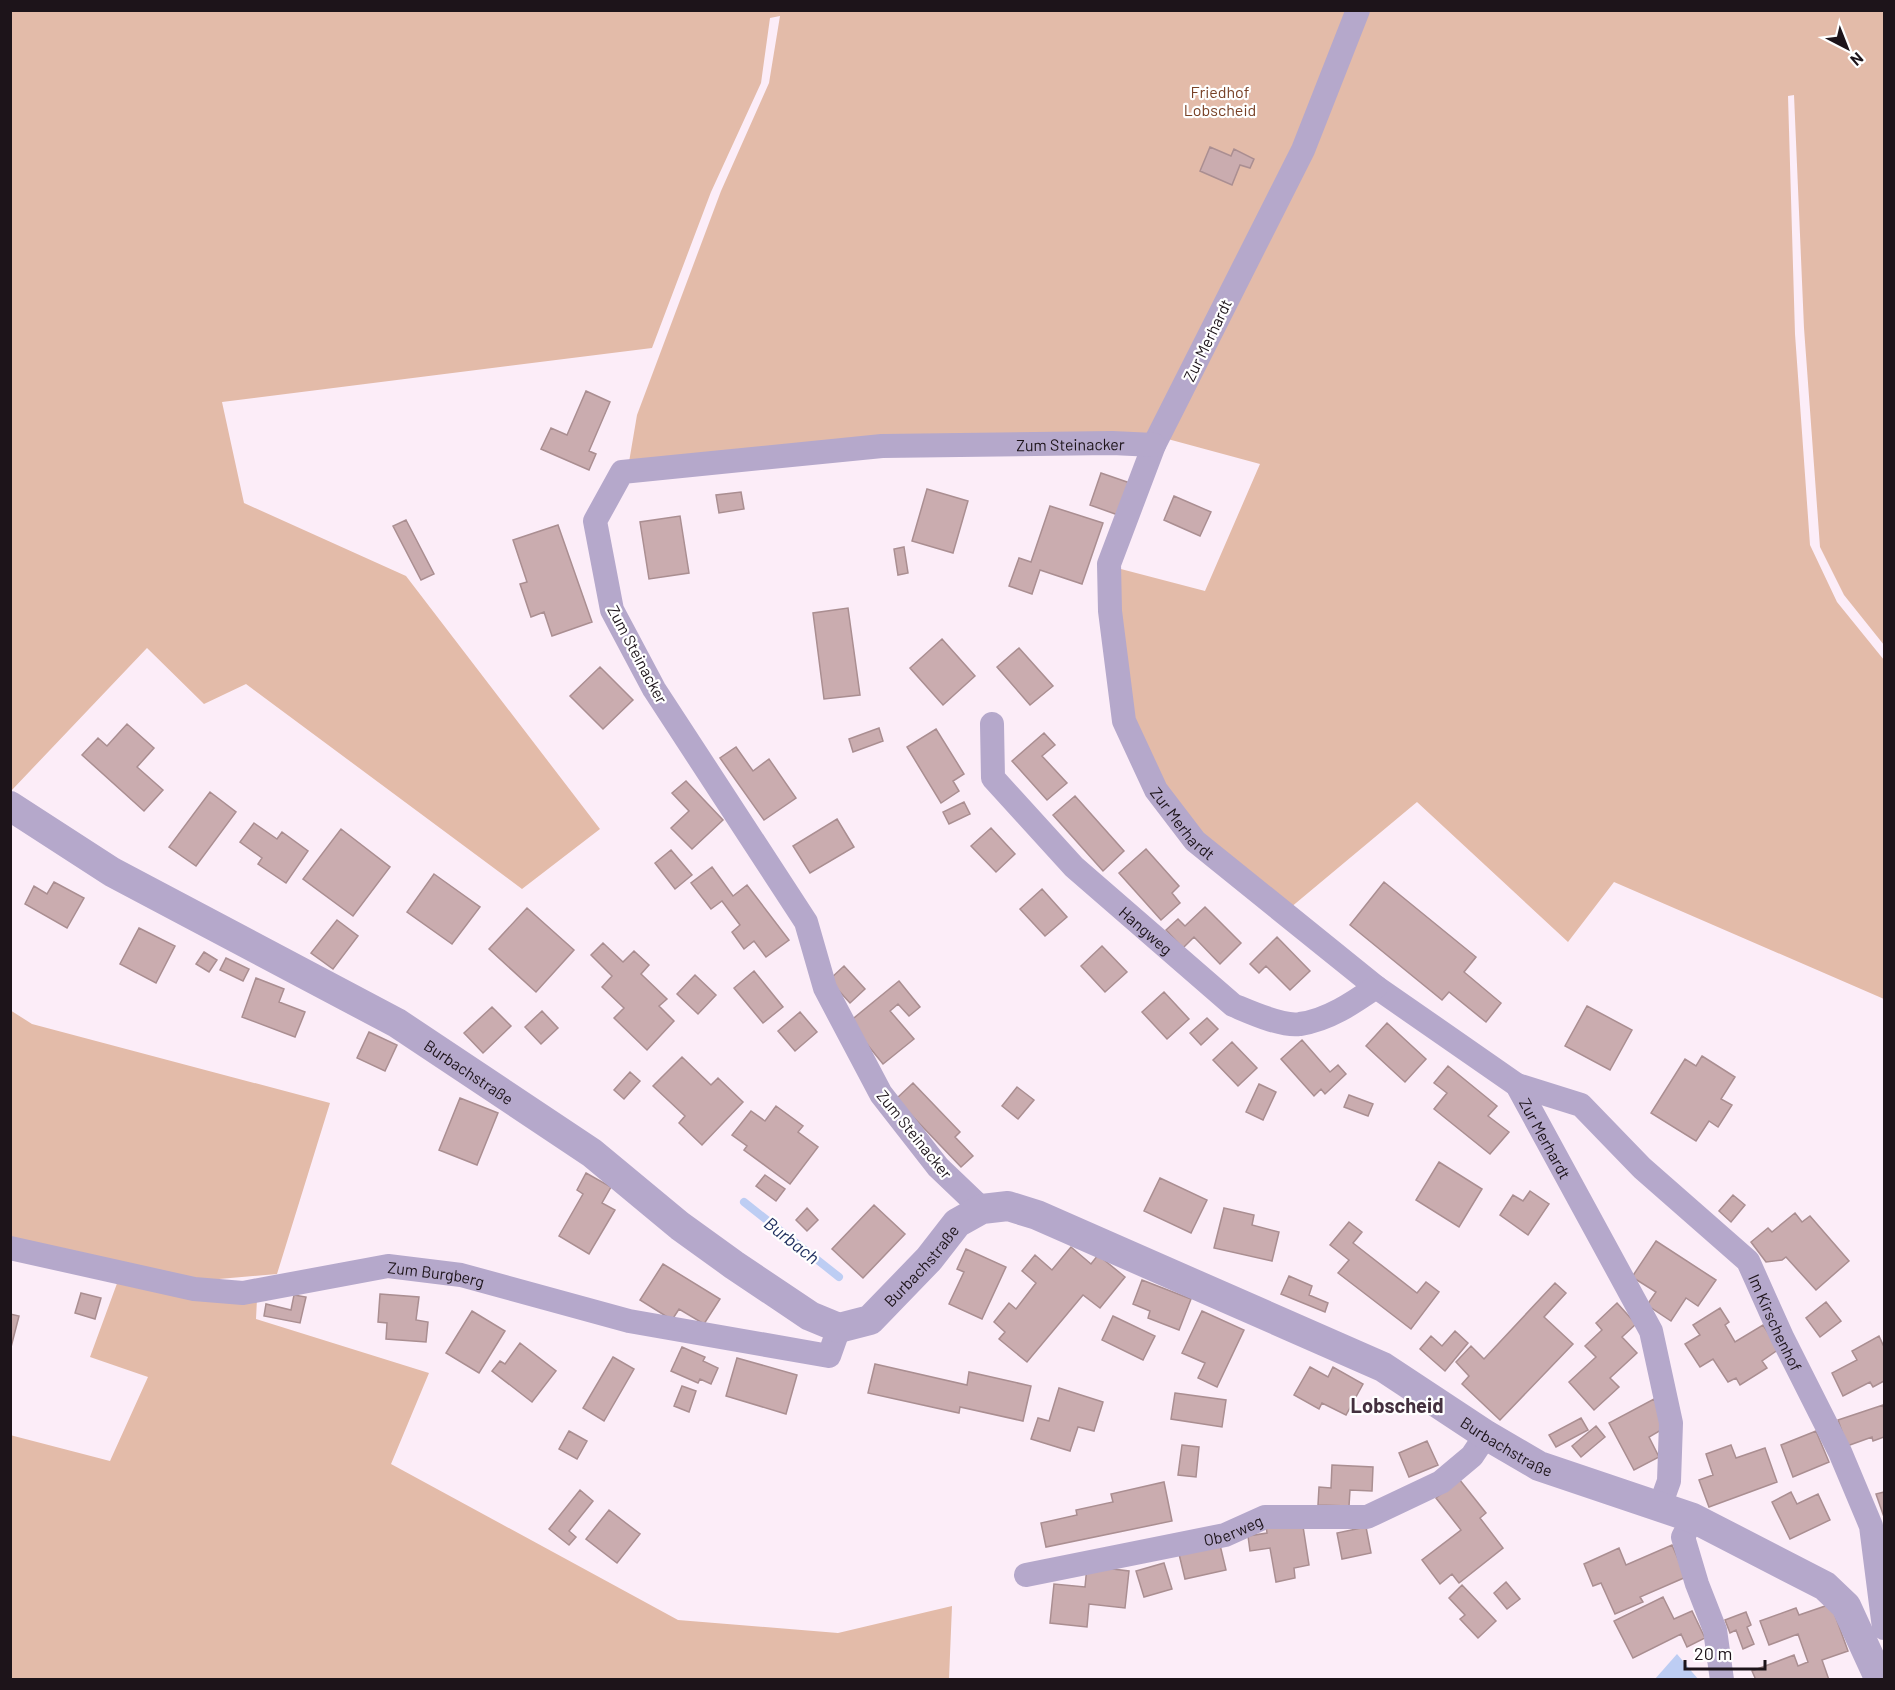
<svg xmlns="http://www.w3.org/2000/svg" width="1895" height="1690" viewBox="0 0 1895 1690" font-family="Barlow,sans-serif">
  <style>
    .green { fill: #e3bba9 }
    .water { fill: #bdcdf3 }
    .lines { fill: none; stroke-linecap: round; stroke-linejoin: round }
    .stream { stroke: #bdcdf3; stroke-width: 8 }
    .building { fill: #caacaf; stroke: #aa8e91; stroke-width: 1.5 }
    .minor { stroke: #b5a8cb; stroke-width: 24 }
    .tertiary { stroke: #b5a8cb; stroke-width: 30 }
    .labels { text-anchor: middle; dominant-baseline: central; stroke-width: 4.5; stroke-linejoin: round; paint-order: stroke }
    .park-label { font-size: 16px; fill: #784126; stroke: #fff }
    .street-label { font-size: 16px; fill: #1d141a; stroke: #fff }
    .water-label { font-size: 18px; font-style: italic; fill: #213160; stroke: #fff }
    .quarter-label { font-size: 20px; font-weight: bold; fill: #44313f; stroke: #fff }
  </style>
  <rect width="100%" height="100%" fill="#fcedf8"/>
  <!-- green -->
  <path class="green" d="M10 11H1353L1290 156 1152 440 628 468 637 415 721 191 769 83 780 16 770 18 761 83 711 192 652 348 222 402 244 503 406 576 600 829 522 889 246 684 204 704 147 648 11 791Z
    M1366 11H1884V645L1844 595 1820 547 1804 328 1794 95 1788 96 1795 334 1810 545 1837 602 1884 660V999L1614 882 1568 942 1417 802 1290 908 1198 838 1165 792 1129 718 1117 568 1205 591 1260 464 1164 438Z
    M10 1010 32 1024 330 1103 277 1274 196 1281 11 1242Z
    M119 1278 257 1299 256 1319 429 1373 391 1464 678 1620 838 1633 952 1606 949 1679H11L10 1435 110 1461 148 1377 90 1357Z"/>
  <!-- water -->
  <path class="water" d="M1677 1654 1698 1679H1655Z"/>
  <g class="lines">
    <!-- stream -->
    <path class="stream" d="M744 1202 839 1277"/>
  </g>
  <!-- building -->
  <path class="building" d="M1210 147 1231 156 1234 149 1254 159 1250 168 1240 165 1232 185 1200 171Z
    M586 391 610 402 589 451 596 454 589 470 541 449 551 428 567 435Z
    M1101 473 1130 483 1118 515 1090 505Z
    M927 489 968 501 953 553 912 541Z
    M741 492 744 509 719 513 716 495Z
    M1174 496 1211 512 1200 536 1164 520Z
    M1050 506 1103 523 1082 584 1040 570 1032 594 1009 586 1019 558 1031 562Z
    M680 516 689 573 649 579 640 522Z
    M406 520 434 574 421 580 393 526Z
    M558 525 592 622 552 636 544 612 531 617 520 584 527 582 513 540Z
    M904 547 908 573 898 575 894 549Z
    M848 608 860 695 824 699 813 613Z
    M942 639 975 676 943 705 910 668Z
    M1019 648 1053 686 1030 705 997 667Z
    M600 667 633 700 603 729 570 696Z
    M127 724 154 748 137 767 163 790 144 811 82 755 98 738 107 746Z
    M879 728 883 741 853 752 849 739Z
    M936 729 964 774 953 781 959 791 941 803 907 747Z
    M1044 733 1055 745 1042 756 1067 783 1047 800 1012 761Z
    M736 747 753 771 769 759 796 798 764 820 720 758Z
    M686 781 723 820 692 849 671 828 689 811 672 793Z
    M210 792 236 812 196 866 169 847Z
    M1075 796 1124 851 1103 871 1053 815Z
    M964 802 970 814 949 824 943 812Z
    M837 819 854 847 810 873 793 846Z
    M254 823 277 839 282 832 308 851 286 883 258 864 262 858 240 842Z
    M991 828 1015 854 996 872 971 846Z
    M341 829 390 867 353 916 303 879Z
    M1146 849 1179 886 1172 893 1180 903 1161 920 1119 873Z
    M671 850 692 875 675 889 655 863Z
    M712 867 733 896 747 885 789 940 766 957 754 941 744 949 732 932 740 925 722 901 711 909 691 883Z
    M434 874 480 907 452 944 407 912Z
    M54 882 84 898 67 928 25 904 34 886 47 894Z
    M1384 882 1476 957 1464 972 1501 1003 1486 1022 1449 992 1442 1000 1350 925Z
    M1042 889 1067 917 1045 936 1020 909Z
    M1205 907 1241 943 1220 964 1194 937 1183 948 1166 930 1178 919 1185 926Z
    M527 908 574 950 536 992 489 949Z
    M337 920 358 936 333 969 311 953Z
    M139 928 175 946 156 983 120 964Z
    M1277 937 1310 971 1290 990 1266 966 1259 973 1250 964Z
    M603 943 623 962 634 951 649 965 641 974 667 999 659 1006 674 1021 647 1050 614 1018 624 1008 602 987 612 976 591 955Z
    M1102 946 1127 972 1105 992 1081 966Z
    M204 952 217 960 209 972 196 964Z
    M226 958 249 969 243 981 220 970Z
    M844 966 865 989 850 1003 829 980Z
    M754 971 783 1007 763 1023 734 988Z
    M695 975 716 995 698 1014 677 994Z
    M256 978 284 989 279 1002 305 1012 295 1037 242 1017Z
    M899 981 920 1007 909 1016 898 1004 890 1011 914 1039 883 1064 849 1022Z
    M1164 992 1189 1019 1167 1039 1142 1012Z
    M1587 1006 1632 1030 1610 1070 1565 1046Z
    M492 1007 511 1026 483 1053 464 1033Z
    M542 1011 558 1028 541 1044 525 1027Z
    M800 1012 817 1032 795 1051 778 1031Z
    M1207 1018 1218 1029 1201 1045 1190 1033Z
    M1387 1023 1426 1059 1405 1082 1366 1046Z
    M369 1032 397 1045 385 1071 357 1058Z
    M1302 1040 1330 1072 1338 1065 1346 1074 1325 1094 1321 1089 1314 1096 1281 1059Z
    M1232 1042 1257 1068 1238 1086 1213 1060Z
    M1702 1056 1735 1077 1721 1099 1732 1105 1718 1127 1709 1121 1696 1141 1651 1113 1685 1059 1696 1066Z
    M682 1057 711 1085 718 1078 743 1102 702 1145 679 1123 685 1116 653 1086Z
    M1448 1066 1497 1106 1488 1116 1509 1132 1490 1154 1434 1109 1447 1093 1434 1083Z
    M630 1072 640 1081 624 1099 614 1090Z
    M913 1083 960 1132 955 1137 973 1156 961 1167 896 1099Z
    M1259 1084 1276 1092 1263 1120 1246 1112Z
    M1017 1087 1034 1100 1018 1119 1002 1106Z
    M1349 1095 1373 1104 1368 1116 1344 1107Z
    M460 1098 498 1113 477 1165 439 1150Z
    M776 1106 803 1126 798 1132 818 1147 790 1184 744 1150 747 1146 732 1135 751 1111 765 1121Z
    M1439 1162 1482 1189 1459 1227 1416 1200Z
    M586 1173 611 1187 602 1203 615 1210 589 1254 559 1236 583 1194 577 1190Z
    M765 1175 785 1189 776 1201 756 1186Z
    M1160 1178 1207 1200 1191 1233 1144 1211Z
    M1530 1191 1549 1204 1528 1235 1500 1215 1513 1195 1523 1201Z
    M1733 1195 1745 1205 1731 1222 1719 1211Z
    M874 1205 905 1234 863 1278 832 1249Z
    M807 1208 818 1220 807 1231 796 1220Z
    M1224 1208 1254 1215 1252 1225 1279 1232 1272 1261 1214 1248Z
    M1795 1213 1802 1222 1810 1216 1849 1261 1816 1290 1786 1257 1782 1260 1766 1262 1751 1242 1768 1228 1772 1232Z
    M1349 1222 1362 1232 1353 1243 1417 1293 1426 1282 1439 1292 1411 1329 1338 1273 1349 1260 1330 1245Z
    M1656 1241 1716 1280 1698 1306 1686 1298 1671 1321 1647 1305 1656 1292 1632 1277Z
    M1071 1247 1091 1264 1098 1255 1125 1277 1100 1308 1083 1295 1027 1362 999 1339 1005 1332 994 1322 1009 1303 1016 1309 1036 1283 1022 1271 1035 1255 1052 1270Z
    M966 1249 1006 1267 982 1319 949 1304 964 1272 957 1269Z
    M663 1264 720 1299 704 1324 679 1309 672 1320 640 1300Z
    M1289 1276 1312 1286 1309 1295 1328 1303 1325 1312 1281 1294Z
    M1142 1280 1191 1299 1179 1330 1148 1318 1150 1311 1133 1304Z
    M1555 1283 1566 1293 1544 1317 1573 1344 1500 1420 1462 1384 1469 1376 1456 1362 1471 1346 1484 1359Z
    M81 1293 101 1298 95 1319 75 1313Z
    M380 1294 419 1297 416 1320 428 1322 426 1342 386 1339 387 1323 378 1322Z
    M294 1295 306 1297 300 1323 264 1316 266 1304 291 1310Z
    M1826 1302 1841 1321 1820 1337 1806 1318Z
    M1617 1303 1636 1324 1622 1337 1637 1353 1610 1378 1619 1387 1594 1410 1569 1382 1596 1357 1585 1346 1602 1330 1596 1323Z
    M1720 1308 1729 1322 1725 1325 1735 1342 1763 1325 1779 1349 1762 1361 1767 1368 1740 1385 1736 1378 1728 1382 1713 1359 1700 1367 1685 1344 1700 1335 1693 1325Z
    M472 1311 505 1331 479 1373 446 1353Z
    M1202 1311 1244 1330 1217 1387 1198 1378 1205 1363 1182 1353Z
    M10 1314 19 1316 10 1351Z
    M1113 1316 1155 1336 1143 1360 1102 1340Z
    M1455 1331 1468 1343 1445 1371 1420 1349 1431 1336 1442 1346Z
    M1879 1336 1884 1347V1381L1873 1387 1870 1382 1843 1396 1832 1373 1857 1360 1852 1351Z
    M520 1343 556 1371 532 1402 492 1371 500 1361 505 1364Z
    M682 1347 705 1357 703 1361 718 1368 711 1384 700 1379 698 1383 671 1371Z
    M613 1357 634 1369 604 1421 583 1408Z
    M737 1358 797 1375 786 1414 726 1396Z
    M875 1364 967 1385 969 1372 1031 1386 1023 1421 960 1407 959 1413 868 1393Z
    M1310 1367 1328 1377 1333 1367 1363 1384 1346 1415 1322 1403 1319 1409 1294 1395Z
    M682 1386 696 1391 689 1412 674 1406Z
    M1059 1388 1103 1402 1094 1431 1078 1427 1070 1451 1031 1439 1038 1418 1049 1421Z
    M1175 1393 1226 1400 1222 1427 1171 1419Z
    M1654 1399 1668 1426 1649 1437 1659 1457 1634 1470 1609 1423Z
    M1883 1405 1884 1410V1437L1873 1441 1872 1437 1847 1446 1838 1420Z
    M1581 1418 1588 1430 1556 1447 1549 1435Z
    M1596 1426 1605 1437 1581 1457 1572 1446Z
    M569 1431 587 1441 577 1459 559 1449Z
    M1816 1431 1829 1462 1793 1477 1781 1445Z
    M1427 1441 1438 1465 1409 1477 1399 1453Z
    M1182 1445 1199 1447 1196 1477 1178 1475Z
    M1731 1445 1736 1458 1765 1448 1777 1482 1709 1507 1699 1480 1713 1475 1706 1454Z
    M1332 1465 1373 1467 1372 1491 1350 1490 1349 1506 1318 1505 1319 1487 1331 1488Z
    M1459 1479 1486 1513 1480 1518 1503 1548 1459 1583 1452 1574 1440 1584 1422 1560 1461 1530 1436 1498Z
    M1164 1482 1172 1521 1046 1547 1041 1523 1077 1515 1076 1510 1113 1502 1111 1494Z
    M580 1490 593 1501 569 1531 576 1537 569 1545 549 1529Z
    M1791 1492 1797 1504 1818 1494 1830 1520 1790 1539 1772 1502Z
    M1884 1492V1517L1876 1494Z
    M609 1510 640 1534 617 1563 586 1539Z
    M1302 1520 1309 1565 1294 1568 1295 1578 1276 1582 1270 1548 1250 1551 1248 1536 1267 1533 1266 1525Z
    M1366 1527 1371 1553 1342 1559 1337 1533Z
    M1220 1545 1226 1570 1185 1579 1179 1554Z
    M1672 1545 1686 1577 1640 1597 1643 1602 1615 1614 1601 1583 1593 1586 1584 1564 1619 1548 1626 1565Z
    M1164 1563 1172 1589 1144 1597 1136 1571Z
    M1087 1566 1129 1571 1125 1608 1089 1604 1087 1627 1050 1623 1054 1584 1085 1587Z
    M1506 1582 1520 1599 1507 1609 1494 1593Z
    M1462 1585 1496 1621 1478 1638 1460 1619 1465 1615 1449 1598Z
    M1663 1597 1674 1619 1692 1611 1705 1638 1687 1647 1681 1634 1633 1658 1614 1621Z
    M1831 1604 1848 1651 1822 1660 1829 1680H1756L1752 1671 1794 1655 1798 1666 1808 1662 1798 1634 1769 1645 1760 1621 1796 1608 1799 1615Z
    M1746 1612 1751 1625 1747 1627 1754 1644 1743 1649 1736 1630 1730 1633 1725 1620Z"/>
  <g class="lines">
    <!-- minor -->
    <g class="minor">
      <path id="s1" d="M1358 10 1303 150 1154 445 1109 564 1110 611 1124 721 1156 790 1195 841 1376 987 1517 1085 1651 1331 1671 1423 1669 1481 1660 1506"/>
      <path id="s2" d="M992 724 993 778 1074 867 1233 1005C1250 1012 1282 1027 1300 1024 1328 1020 1353 1003 1376 987"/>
      <path id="s3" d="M1517 1085 1581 1105 1642 1168 1748 1261 1782 1337 1840 1452 1871 1526 1884 1628"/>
      <path id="s4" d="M982 1209 938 1167 881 1094 825 988 806 922 654 689 612 610 595 521 622 472 882 446 1112 443 1154 445"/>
      <path id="s5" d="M10 1248 194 1289 243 1293 388 1266 461 1275 629 1321 829 1356 839 1328"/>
      <path d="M1693 1518 1683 1537 1697 1584 1715 1630 1722 1680"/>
      <path id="s6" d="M1026 1575 1225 1535 1265 1517H1367L1441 1482 1472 1456 1486 1435"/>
    </g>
    <!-- tertiary -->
    <path class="tertiary" id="s7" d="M10 806 112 872 397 1023 592 1153 680 1226 734 1265 810 1316 839 1328 870 1320 929 1259 957 1223 982 1209 1008 1206 1037 1215 1383 1367 1486 1435 1539 1466 1693 1518 1825 1586 1846 1606 1880 1680"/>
  </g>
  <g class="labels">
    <!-- park labels -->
    <g class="park-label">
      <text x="1220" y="91">Friedhof<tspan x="1220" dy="18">Lobscheid</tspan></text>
    </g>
    <!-- street labels -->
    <g class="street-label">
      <text transform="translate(1207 340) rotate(-64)">Zur Merhardt</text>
      <text stroke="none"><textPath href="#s4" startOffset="1306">Zum Steinacker</textPath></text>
      <text transform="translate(638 654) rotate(62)">Zum Steinacker</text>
      <text stroke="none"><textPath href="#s1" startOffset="885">Zur Merhardt</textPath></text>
      <text stroke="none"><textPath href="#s2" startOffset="270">Hangweg</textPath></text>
      <text stroke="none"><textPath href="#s7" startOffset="531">Burbachstraße</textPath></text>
      <text transform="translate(915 1134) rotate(51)">Zum Steinacker</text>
      <text stroke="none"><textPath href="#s1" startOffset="1371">Zur Merhardt</textPath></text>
      <text stroke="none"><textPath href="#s7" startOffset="1089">Burbachstraße</textPath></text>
      <text stroke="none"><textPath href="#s5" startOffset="434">Zum Burgberg</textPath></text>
      <text stroke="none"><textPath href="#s3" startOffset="363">Im Kirschenhof</textPath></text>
      <text stroke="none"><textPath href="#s7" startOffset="1755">Burbachstraße</textPath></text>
      <text stroke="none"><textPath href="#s6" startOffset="212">Oberweg</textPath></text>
    </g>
    <!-- water labels -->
    <g class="water-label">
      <text transform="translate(792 1240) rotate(38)">Burbach</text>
    </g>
    <!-- quarter labels -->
    <g class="quarter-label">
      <text x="1397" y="1405">Lobscheid</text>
    </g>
  </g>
  <!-- border -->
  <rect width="1895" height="1690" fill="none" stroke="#1d141a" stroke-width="24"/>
  <!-- north arrow -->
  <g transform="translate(1847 48) rotate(138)" stroke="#ffffff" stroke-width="4.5" paint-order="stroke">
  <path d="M0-4.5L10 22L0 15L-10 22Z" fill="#1d141a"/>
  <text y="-9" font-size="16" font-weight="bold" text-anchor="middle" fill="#1d141a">N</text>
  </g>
  <!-- scale -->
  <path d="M1685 1660v9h80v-9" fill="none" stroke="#1d141a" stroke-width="3"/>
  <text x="1694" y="1660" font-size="18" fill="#1d141a" stroke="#ffffff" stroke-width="4.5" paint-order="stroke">20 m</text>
</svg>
